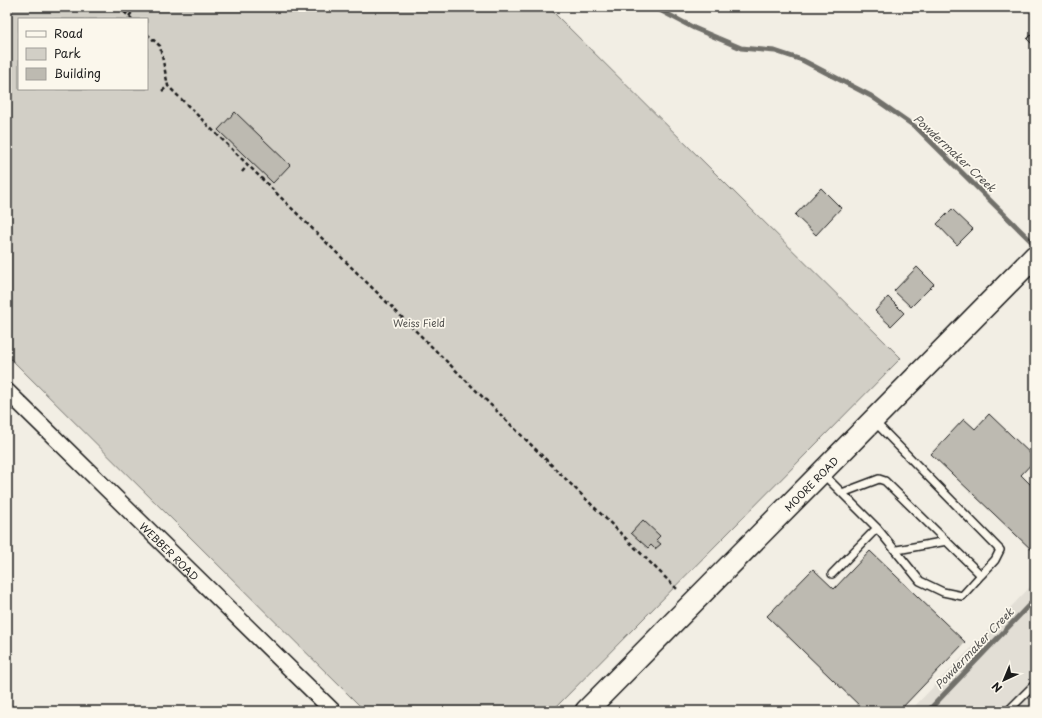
<svg xmlns="http://www.w3.org/2000/svg" width="1042" height="718" viewBox="0 0 1042 718" font-family="'Playpen Sans',sans-serif">
  <style>
    .built { fill: #e2ded5 }
    .green { fill: #d2cfc6; stroke: #777671; fill-rule: evenodd }
    .lines { fill: none; stroke-linecap: round; stroke-linejoin: round }
    .stream { stroke: #716f6b; stroke-width: 5 }
    .building { fill: #bdbab1; stroke: #1c1c1c }
    .lane-casing { stroke: #1c1c1c; stroke-width: 10 }
    .street-casing { stroke: #1c1c1c; stroke-width: 18 }
    .secondary-casing { stroke: #1c1c1c; stroke-width: 24 }
    .path { stroke: #1c1c1c; stroke-width: 2.5; stroke-dasharray: 4 3; stroke-linecap: butt }
    .lane { stroke: #fbf7ec; stroke-width: 7 }
    .street { stroke: #fbf7ec; stroke-width: 15 }
    .secondary { stroke: #fbf7ec; stroke-width: 21 }
    .labels { text-anchor: middle; dominant-baseline: central; stroke-width: 3.5; stroke-linejoin: round; paint-order: stroke }
    .park-label { font-size: 10px; fill: #53524f; stroke: #fbf7ec }
    .street-label { font-size: 10px; fill: #1c1c1c; stroke: #fbf7ec }
    .water-label { font-size: 11px; font-style: italic; fill: #545351; stroke: #fbf7ec }
  </style>
  <rect width="100%" height="100%" fill="#f2eee4"/>
  <filter id="ink" filterUnits="userSpaceOnUse"><feTurbulence type="fractalNoise" baseFrequency=".025" numOctaves="2"/><feDisplacementMap in="SourceGraphic" scale="8" xChannelSelector="R" yChannelSelector="G"/><feConvolveMatrix kernelMatrix="1 2 1 2 8 2 1 2 1" color-interpolation-filters="sRGB"/></filter>
  <g filter="url(#ink)">
    <!-- built -->
    <path class="built" d="M1035 582V711H910Z"/>
    <!-- green -->
    <path class="green" d="M7 7H548L901 358 552 711H365L7 355ZM19 19H147V89H19Z"/>
    <g class="lines">
      <!-- stream -->
      <path class="stream" d="M654 7 694 28 741 48 775 51 802 60 871 96 917 128 1035 245
        M928 711 1035 599"/>
    </g>
    <!-- building -->
    <path class="building" d="M1035 31V47L1027 39Z
      M235 112 290 165 273 183 218 130Z
      M821 188 841 208 816 235 795 215Z
      M952 209 973 229 957 245 937 224Z
      M917 267 934 284 911 307 894 291Z
      M888 297 904 313 891 326 875 311Z
      M989 414 1035 458V460L1021 475 1035 489V553L931 454 964 419 975 429Z
      M643 520 660 536 656 540 661 544 655 549 651 545 648 548 631 533Z
      M870 551 965 642 899 711H865L767 616 813 569 834 589Z"/>
    <g class="lines">
      <!-- lane casing -->
      <g class="lane-casing">
        <path id="lane" d="M874 421 1000 550 995 560 981 575
          M823 474 877 528 920 581 943 592 962 596 981 575 885 481 879 479 842 493
          M897 550 947 541
          M832 574 877 528
          M1008 711 1035 684"/>
      </g>
      <!-- street casing -->
      <g class="street-casing">
        <g id="street">
          <path id="s1" d="M7 391 333 711"/>
        </g>
      </g>
      <!-- secondary casing -->
      <g class="secondary-casing">
        <g id="secondary">
          <path id="s2" d="M586 711 1035 256"/>
        </g>
      </g>
      <!-- path -->
      <path class="path" d="M119 7 132 19
        M129 16 137 7
        M147 34 160 46 168 86 679 591
        M162 91 168 86
        M242 172 248 165"/>
      <!-- lane -->
      <use href="#lane" class="lane"/>
      <!-- street -->
      <use href="#street" class="street"/>
      <!-- secondary -->
      <use href="#secondary" class="secondary"/>
    </g>
  </g>
  <g class="labels">
    <!-- park labels -->
    <g class="park-label">
      <text x="419" y="322">Weiss Field</text>
    </g>
    <!-- street labels -->
    <g class="street-label">
      <text stroke="none"><textPath href="#s2" startOffset="320">MOORE ROAD</textPath></text>
      <text stroke="none"><textPath href="#s1" startOffset="228">WEBBER ROAD</textPath></text>
    </g>
    <!-- water labels -->
    <g class="water-label">
      <text transform="translate(955 153) rotate(43)">Powdermaker Creek</text>
      <text transform="translate(974 648) rotate(-46)">Powdermaker Creek</text>
    </g>
  </g>
  <!-- margin -->
  <rect width="1042" height="718" fill="none" stroke="#fbf7ec" stroke-width="24"/>
  <rect x="12" y="12" width="1018" height="694" fill="none" stroke="#1c1c1c" stroke-width="1.5" filter="url(#ink)"/>
  <!-- legend -->
  <rect x="18" y="18" width="130" height="72" fill="#fbf7ec" stroke="#a29f99"/>
  <rect x="26" y="31" width="20" height="6" fill="#fbf7ec" stroke="#a29f99"/>
  <text x="54" y="38" font-size="12" fill="#1c1c1c">Road</text>
  <rect x="26" y="48" width="20" height="12" fill="#d2cfc6" stroke="#a29f99"/>
  <text x="54" y="58" font-size="12" fill="#1c1c1c">Park</text>
  <rect x="26" y="68" width="20" height="12" fill="#bdbab1" stroke="#a29f99"/>
  <text x="54" y="78" font-size="12" fill="#1c1c1c">Building</text>
  <!-- north arrow -->
  <g transform="translate(1004 680) rotate(224)" stroke="#fbf7ec" stroke-width="3" paint-order="stroke">
  <path d="M0-3L7 15L0 10L-7 15Z" fill="#1c1c1c"/>
  <text y="-6" font-size="11" font-weight="bold" text-anchor="middle" fill="#1c1c1c">N</text>
  </g>
</svg>
